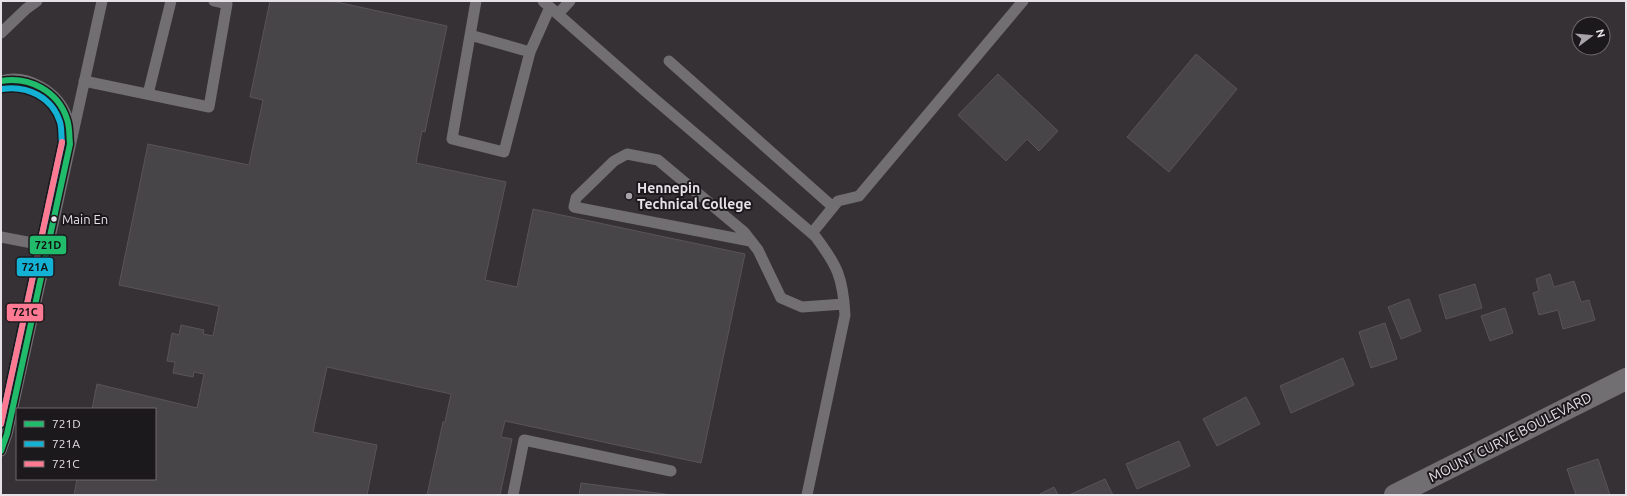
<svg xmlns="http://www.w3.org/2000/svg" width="1627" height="496" viewBox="0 0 1627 496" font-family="Ubuntu,sans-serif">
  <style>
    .building { fill: #484548; stroke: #585458 }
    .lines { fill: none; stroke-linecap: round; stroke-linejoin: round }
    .lane { stroke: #716f71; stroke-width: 11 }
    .street { stroke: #716f71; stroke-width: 22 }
    .bus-1-casing { stroke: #1c191c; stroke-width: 9 }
    .bus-2-casing { stroke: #1c191c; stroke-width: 9 }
    .bus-3-casing { stroke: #1c191c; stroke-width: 9 }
    .bus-1 { stroke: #20bc6c; stroke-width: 6 }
    .bus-2 { stroke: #13b2d5; stroke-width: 6 }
    .bus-3 { stroke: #fe7a93; stroke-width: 6 }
    .poi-dot { fill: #a8a3a8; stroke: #1c191c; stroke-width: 1.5 }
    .bus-dot { fill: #e6e1e6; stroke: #1c191c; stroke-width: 1.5 }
    .labels { text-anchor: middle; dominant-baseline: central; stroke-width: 4; stroke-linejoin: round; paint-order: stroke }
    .bus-label { font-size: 13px; fill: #e6e1e6; stroke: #1c191c; text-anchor: start }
    .poi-label { font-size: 14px; font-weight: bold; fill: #e6e1e6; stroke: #1c191c; text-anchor: start }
    .street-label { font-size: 14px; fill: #e6e1e6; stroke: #1c191c }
    .line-badge { stroke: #1c191c; stroke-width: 1.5 }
    .pale-badge-label { font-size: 11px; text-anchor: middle; font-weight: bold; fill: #111 }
  </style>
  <rect width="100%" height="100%" fill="#353135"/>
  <!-- building -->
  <path class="building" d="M270 1H332L447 26 425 132 422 131 416 163 506 182 485 280 517 287 533 209 745 254 701 463 505 421 501 437 512 439 500 495H427L443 422H445L451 394 327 367 313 432 377 445 367 495H74L77 479H155V409H92L97 384 197 408 204 374 194 372 193 377 173 373 175 362 167 361 172 333 179 335 181 325 204 330 203 334 213 336 219 306 119 285 148 144 249 165 263 100 250 97Z
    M1196 54 1237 89 1169 172 1127 137Z
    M998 74 1058 131 1039 151 1027 139 1006 161 958 115Z
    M1550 274 1554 287 1574 281 1581 302 1589 300 1595 320 1563 329 1558 310 1539 315 1533 293 1539 291 1536 279Z
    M1475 284 1482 308 1446 319 1439 295Z
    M1409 299 1421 331 1401 339 1388 307Z
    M1505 308 1513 333 1490 341 1481 316Z
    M1385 323 1397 359 1371 368 1359 332Z
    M1343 358 1354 385 1291 413 1280 386Z
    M1246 397 1260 424 1217 446 1203 419Z
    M1179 441 1190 466 1137 489 1126 464Z
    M1598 459 1610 495H1576L1567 469Z
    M1105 479 1113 495H1069Z
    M581 483 672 495H579Z
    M1054 487 1058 495H1041L1040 494Z"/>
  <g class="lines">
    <!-- lane -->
    <path class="lane" d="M476 1 452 139 504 152 530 52 550 7
      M543 1 644 90 815 236C837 265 843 277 845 315L807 495
      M558 14 570 1
      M1 33 26 9 37 1
      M470 35 530 52
      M669 61 833 207
      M1 81C27 73 58 92 67 117 69 123 69 130 69 136
      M84 81 209 107 227 4 214 1
      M148 94 171 1
      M812 233 838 201 859 196 1023 1
      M1 237 48 246
      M750 241 574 207 576 198 614 161 627 154 658 160 744 232 758 250 781 298 802 307 844 304
      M1 451 7 434 102 1
      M513 495 524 440 671 471"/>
    <!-- street -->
    <path class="street" d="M1395 495 1626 379"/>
    <!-- bus-1 casing -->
    <g class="bus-1-casing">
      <path id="bus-1" d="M1 81C29 76 58 91 67 119 70 127 69 136 70 144L7 434 1 451"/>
    </g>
    <!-- bus-2 casing -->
    <g class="bus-2-casing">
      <path id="bus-2" d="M1 424 62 143C61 136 62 129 60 122 52 97 27 85 2 89"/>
    </g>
    <!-- bus-3 casing -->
    <g class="bus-3-casing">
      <path id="bus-3" d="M1 424 62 142"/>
    </g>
    <!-- bus-1 -->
    <use href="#bus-1" class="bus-1"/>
    <!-- bus-2 -->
    <use href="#bus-2" class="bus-2"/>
    <!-- bus-3 -->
    <use href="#bus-3" class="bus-3"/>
  </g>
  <!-- markers -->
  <circle class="poi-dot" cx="629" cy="196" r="4"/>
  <circle class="bus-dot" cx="54" cy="219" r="3.5"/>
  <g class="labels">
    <!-- bus labels -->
    <g class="bus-label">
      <text x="62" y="219">Main En</text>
    </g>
    <!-- poi labels -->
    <g class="poi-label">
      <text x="637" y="188">Hennepin<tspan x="637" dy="16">Technical College</tspan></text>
    </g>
    <!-- street labels -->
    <g class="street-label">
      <text transform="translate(1510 437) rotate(-27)">MOUNT CURVE BOULEVARD</text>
    </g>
  </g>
  <g class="line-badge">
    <rect x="29" y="235" width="38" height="20" rx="4" fill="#20bc6c"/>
    <rect x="16" y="257" width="38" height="20" rx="4" fill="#13b2d5"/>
    <rect x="6" y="303" width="38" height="19" rx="4" fill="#fe7a93"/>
  </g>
  <g class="pale-badge-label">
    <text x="48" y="249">721D</text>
    <text x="35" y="271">721A</text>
    <text x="25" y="316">721C</text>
  </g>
  <!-- border -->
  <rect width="1627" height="496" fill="none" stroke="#e6e1e6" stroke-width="4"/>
  <!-- legend -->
  <rect x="16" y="408" width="140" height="72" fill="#1c191c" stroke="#6d696d"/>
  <rect x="24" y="421" width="20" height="6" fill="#20bc6c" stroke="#6d696d"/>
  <text x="52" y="428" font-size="12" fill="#e6e1e6">721D</text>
  <rect x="24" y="441" width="20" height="6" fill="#13b2d5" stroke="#6d696d"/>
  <text x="52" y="448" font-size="12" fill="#e6e1e6">721A</text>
  <rect x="24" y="461" width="20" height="6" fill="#fe7a93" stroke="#6d696d"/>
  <text x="52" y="468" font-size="12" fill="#e6e1e6">721C</text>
  <!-- north arrow -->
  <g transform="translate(1591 36) rotate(74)"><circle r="19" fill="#1c191c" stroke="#6d696d"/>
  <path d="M0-3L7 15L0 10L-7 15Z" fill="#a8a3a8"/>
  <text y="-6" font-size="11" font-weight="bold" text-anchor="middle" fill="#e6e1e6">N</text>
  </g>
</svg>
